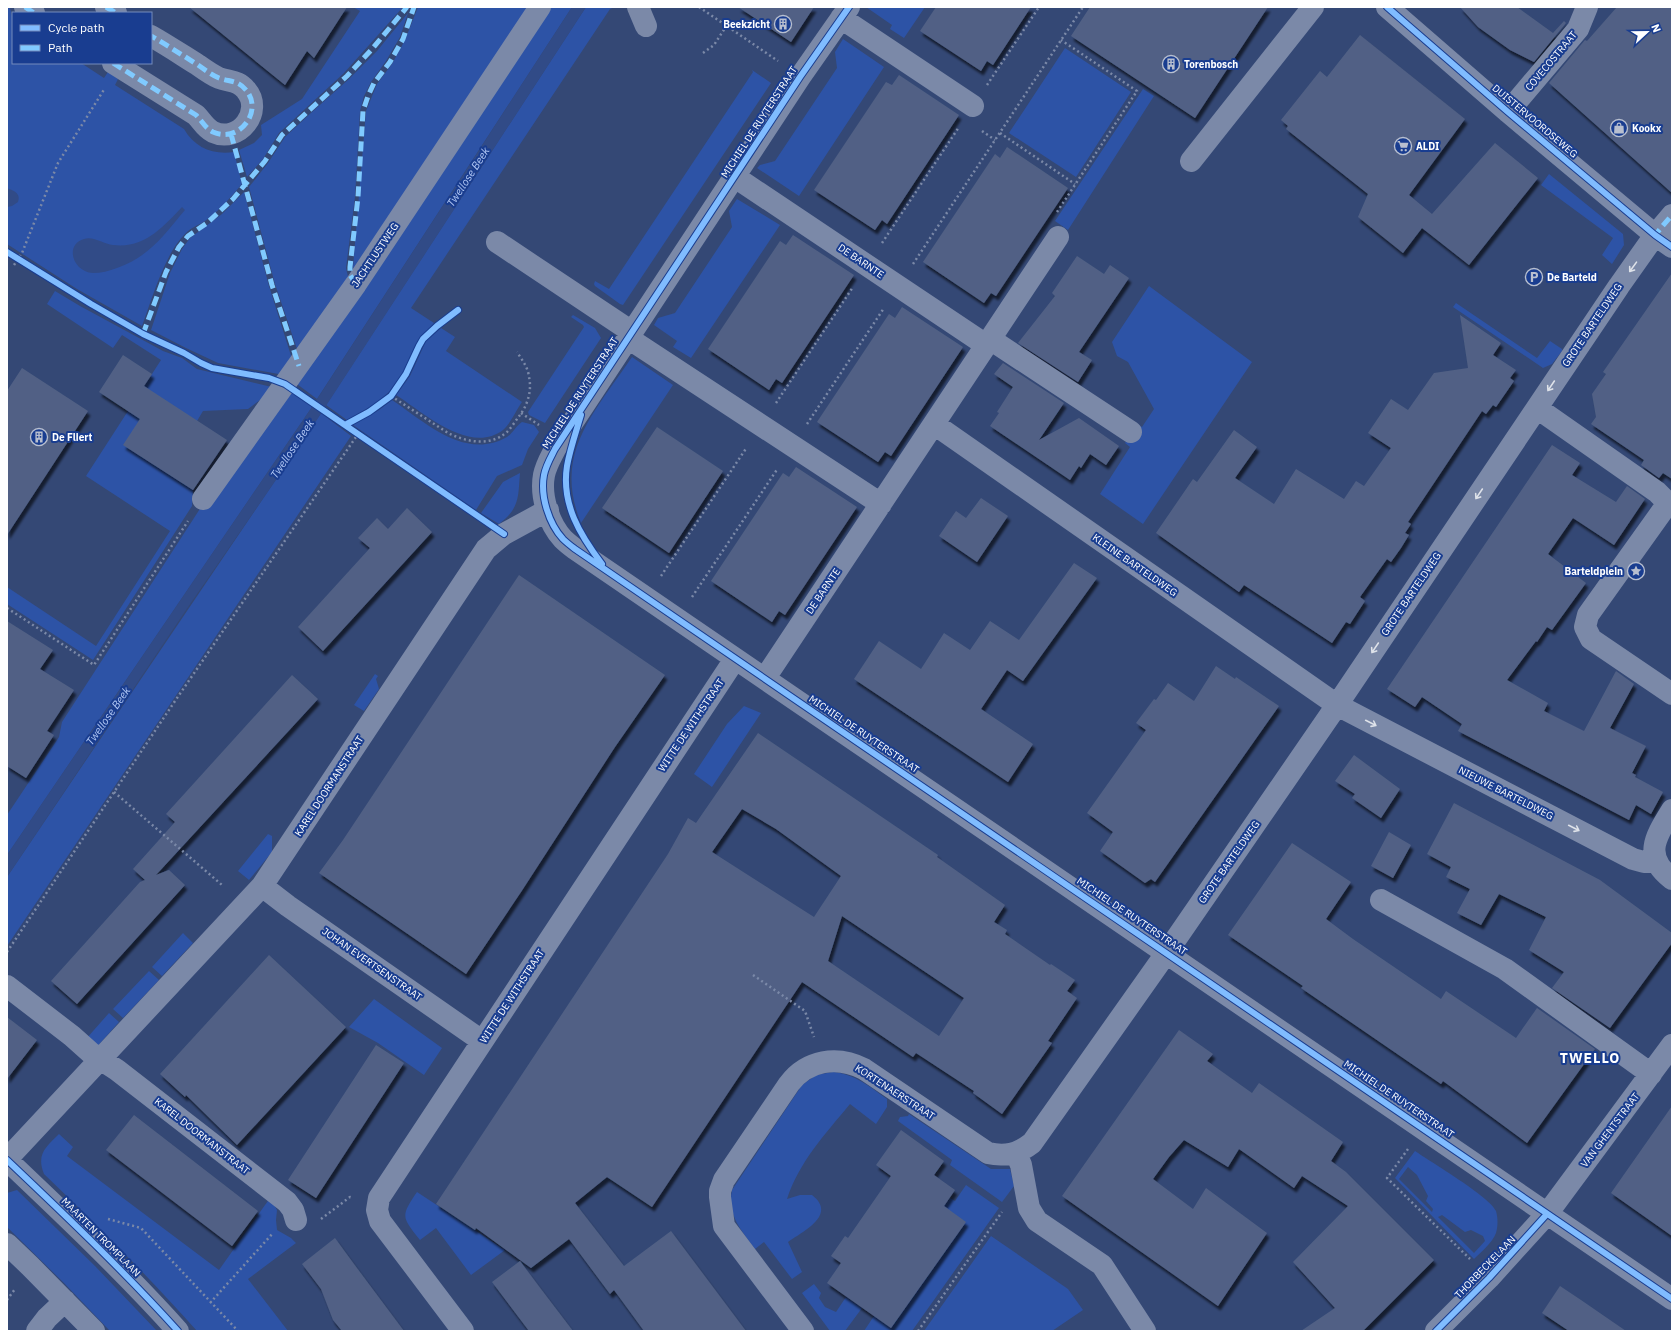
<svg xmlns="http://www.w3.org/2000/svg" width="1679" height="1338" viewBox="0 0 1679 1338" font-family="'IBM Plex Sans',sans-serif">
  <style>
    .green { fill: #2d53a6; fill-rule: evenodd }
    .water { fill: #314b87 }
    .building { fill: #516185; fill-rule: evenodd; filter: url(#shadow) }
    .lines { fill: none; stroke-linecap: round; stroke-linejoin: round }
    .path { stroke: #7b89a8; stroke-width: 2.5; stroke-dasharray: 2 3; stroke-linecap: butt }
    .minor { stroke: #7b89a8; stroke-width: 22 }
    .quiet { stroke: #80caff; stroke-width: 5; stroke-dasharray: 10 5; stroke-linecap: butt }
    .cycleway-casing { stroke: #193d90; stroke-width: 8 }
    .cycleway { stroke: #80bcff; stroke-width: 6 }
    .oneway { stroke: #dee2e9 }
    .labels { text-anchor: middle; dominant-baseline: central; stroke-width: 4; stroke-linejoin: round; paint-order: stroke }
    .poi-label { font-size: 10px; font-weight: bold; fill: #fff; stroke: #193d90; text-anchor: start }
    .street-label { font-size: 10px; fill: #fff; stroke: #193d90 }
    .water-label { font-size: 11px; font-style: italic; fill: #b3c9f6; stroke: #193d90 }
    .district-label { font-size: 14px; font-weight: bold; letter-spacing: 1px; fill: #fff; stroke: #193d90 }
  </style>
  <defs>
    <filter id="shadow"><feDropShadow dx="2.5" dy="4.5" stdDeviation="1" flood-color="#0009"/></filter>
  </defs>
  <rect width="100%" height="100%" fill="#344875"/>
  <!-- green -->
  <path class="green" d="M7 7 10 8 13 20V63H81L104 78 108 72 118 79 115 85 184 129C195 148 213 155 234 152L242 184C231 197 220 210 205 221 199 225 190 228 185 234 165 253 152 299 142 326L77 289 7 244Z
    M353 7H403L344 73 279 133 263 159 247 177 239 150 254 143 262 135 261 125 302 99 360 11Z
    M418 7H530L354 274 353 267 366 111 377 84 392 64 405 40Z
    M549 7H572L317 399 297 384Z
    M586 7H614L610 9 411 308 434 323 416 344 403 373 389 392 375 404 347 420 326 405Z
    M866 7H925L904 38 890 29 892 25Z
    M408 13 400 37 386 61 371 82 364 96 360 111 355 197 346 268 349 281 299 355 275 284 249 187 268 163 285 137 312 112 349 79 377 51Z
    M843 39 884 67 799 196 757 168 760 165 775 161 837 68 835 52Z
    M1065 48 1131 92 1076 177 1009 133Z
    M752 70 771 83 623 305 620 304 595 286 594 284 595 281 609 289 753 72Z
    M1143 89 1154 96 1068 230 1055 221Z
    M1549 174 1623 234 1624 245 1612 264 1602 255 1613 238 1541 185Z
    M244 192 269 286 293 362 284 375 218 363 186 348 151 330 170 273 182 249 190 238 222 214Z
    M737 199 780 225 691 358 673 347 677 341 654 325 658 318 675 313 732 227 729 211Z
    M1149 286 1252 362 1143 524 1100 494 1130 447 1125 443 1137 424 1142 427 1154 409 1128 362 1117 356 1112 342Z
    M55 291 80 306 163 351 182 358 197 369 276 388 248 409 203 411 197 421 192 506 93 660 7 604V587L96 646 170 531 86 476 161 360 122 335 113 348 47 304Z
    M1456 303 1537 358 1550 341 1562 349V351L1552 364 1543 368 1453 307Z
    M573 315 595 328 601 338 545 423 529 415 528 412 584 327 583 325 571 317Z
    M441 328 455 337 446 351 522 402C516 410 511 423 503 430 470 455 424 413 396 395L410 376 426 341Z
    M632 357 673 385 581 523C552 453 595 412 632 357Z
    M286 391 294 393 312 407 7 855V815L59 737 62 722 205 501Z
    M392 400C425 422 465 461 507 437 513 433 516 426 522 422L534 425 539 432 528 449 522 465 497 476 476 510 353 425 379 410Z
    M321 413 351 436 7 946V877Z
    M520 473C518 497 520 508 499 524L481 513 503 482Z
    M375 674 378 676 376 679 379 689 364 711 354 705Z
    M744 706 761 713 712 787 694 774 727 724Z
    M268 834 272 836V852L249 880 238 871Z
    M183 933 193 943 162 976 152 967Z
    M149 971 159 980 123 1018 113 1009Z
    M374 999 442 1048 424 1075 378 1043 349 1027Z
    M109 1013 119 1022 95 1049 86 1039Z
    M833 1072C855 1074 870 1087 887 1099V1107L876 1124 850 1104C826 1133 799 1162 787 1199L800 1195H812C838 1215 802 1232 788 1242L802 1272 792 1279 764 1242 755 1249C741 1230 727 1215 732 1190L802 1085 816 1075Z
    M909 1114 991 1169H1010L1014 1186 1002 1202 950 1165 952 1160 898 1121 900 1117 908 1116Z
    M59 1134 73 1147 67 1156 219 1270 270 1198 277 1210 276 1220 277 1230 291 1238 296 1243 248 1279 288 1331H197C148 1276 97 1225 44 1174 36 1154 46 1147 59 1134Z
    M1415 1151C1431 1162 1490 1197 1496 1211 1498 1218 1498 1226 1496 1233 1492 1243 1482 1251 1474 1259L1395 1178ZM1408 1167 1417 1175 1428 1196 1426 1201 1433 1209 1432 1212 1399 1179ZM1442 1215 1465 1232 1471 1230 1483 1236 1485 1241 1474 1253 1438 1217Z
    M966 1185 999 1208 912 1331H864L874 1316 891 1328 943 1207 950 1198 955 1201Z
    M17 1190 95 1266 157 1331H110L64 1283 7 1227V1193Z
    M417 1192 505 1250 471 1275 436 1228 420 1240C402 1217 400 1217 417 1192Z
    M991 1236 1068 1289 1083 1310 1052 1331H924Z
    M814 1284 821 1293 819 1298 825 1307 836 1312 846 1297 862 1308 845 1331H830L802 1293Z"/>
  <!-- water -->
  <path class="water" d="M572 7H586L307 435 188 607 7 877V855L312 407Z
    M7 188C14 191 21 193 18 202L12 206 7 207Z
    M182 207 185 210C164 235 149 257 117 268 109 271 101 273 93 273 73 272 64 245 84 239 94 236 103 244 113 245 144 249 163 227 182 207Z"/>
  <!-- building -->
  <path class="building" d="M189 7H347L314 58 307 51 285 85Z
    M738 7H814L791 42Z
    M936 7H1031L993 65 987 61 981 71 920 31Z
    M1090 7H1268L1195 118 1071 36Z
    M1460 7H1517L1553 33 1564 21 1566 23 1534 62 1510 50 1478 27Z
    M1617 7H1672V193L1549 83 1585 40 1587 41Z
    M1360 35 1465 119 1409 195 1432 214 1495 143 1538 178 1469 265 1422 228 1403 253 1358 217 1368 194 1286 129 1288 126 1281 120 1320 71 1327 77Z
    M899 75 959 115 887 224 882 220 875 230 814 190 886 82 892 85Z
    M1007 147 1068 188 996 296 991 293 984 303 923 262 995 154 1000 158Z
    M793 235 854 275 782 383 776 379 769 390 708 349 780 241 786 245Z
    M1077 256 1104 274 1110 265 1129 278 1079 352 1092 360 1078 382 1018 343 1055 296 1052 293Z
    M1672 273V479L1663 473 1659 478 1641 465 1644 460 1591 424 1596 417 1592 394 1606 374 1603 372Z
    M902 307 963 347 891 456 885 452 878 462 817 422 889 314 895 318Z
    M1460 315 1501 343 1493 355 1516 370 1510 378 1514 381 1496 407 1493 405 1486 414 1482 411 1408 522 1411 524 1405 533 1409 535 1401 548 1391 562 1387 559 1360 597 1365 601 1350 624 1346 622 1332 643 1244 585 1239 592 1156 533 1193 479 1197 482 1234 430 1257 447 1235 478 1274 504 1296 469 1344 499 1356 481 1364 486 1391 448 1368 433 1391 399 1408 410 1434 373 1468 368Z
    M123 355 152 374 144 386 227 440 193 490 123 445 140 419 99 392Z
    M1003 363 1064 403 1039 440 1079 418 1119 446 1106 465 1090 454 1081 468 1079 466 1070 480 990 426 999 413 997 412 1013 387 994 374Z
    M22 368 88 411 7 535V391Z
    M657 427 723 471 669 553 602 508Z
    M1552 445 1580 463 1572 475 1616 502 1627 486 1645 499 1614 545 1573 518 1548 554 1586 583 1552 630 1547 627 1537 642 1536 641 1507 680 1548 703 1544 711 1584 731 1616 671 1634 684 1610 728 1646 746 1632 773 1636 775 1635 777 1663 792 1651 814 1636 805 1629 820 1458 731 1462 724 1422 697 1415 707 1387 689Z
    M796 467 857 507 785 615 779 611 772 622 711 581 783 473 789 477Z
    M981 498 1008 516 977 562 939 536 956 511 966 518Z
    M407 508 432 532 323 651 298 627 370 548 358 538 377 518 388 529Z
    M1074 563 1097 578 1023 681 1007 670 981 709 1033 744 1008 782 854 679 879 641 921 669 944 633 970 650 990 621 1019 640Z
    M519 575 665 675 615 747 521 892 466 974 319 873 343 840Z
    M7 621 53 650 40 669 74 690 47 731 54 735 26 778 7 766Z
    M1216 666 1235 679 1236 677 1279 706 1155 882 1151 879 1145 883 1100 851 1113 832 1087 813 1146 730 1136 723 1154 699 1156 700 1168 683 1194 701Z
    M292 675 318 699 156 875 169 870 185 885 77 1004 51 981 140 882 145 880 133 869 175 822 166 814Z
    M758 733 938 855 937 857 1005 905 994 922 1007 930 1005 934 1050 965 1051 964 1075 980 1067 991 1077 998 1048 1041 1052 1043 1002 1114 973 1093 974 1091 916 1053 913 1057 802 982 652 1207 607 1177 575 1203 624 1266 671 1231 746 1331H644L614 1290 610 1294 569 1239 531 1268 476 1228 475 1230 436 1204 668 854 688 818 696 823ZM742 809 776 829 841 876 814 917 712 852ZM842 916 964 998 939 1036 828 961Z
    M1354 755 1400 789 1381 818 1352 798 1355 794 1335 781Z
    M1454 803 1600 880 1672 933V943L1610 1028 1552 988 1564 972 1529 950 1546 917 1499 894 1481 925 1457 913 1470 889 1446 877 1451 867 1427 854Z
    M1389 832 1411 845 1393 878 1371 866Z
    M1292 843 1351 882 1326 919 1353 939 1441 999 1446 991 1516 1038 1537 1008 1595 1049 1527 1143 1443 1081 1441 1084 1301 988 1303 986 1228 935Z
    M269 955 346 1027 237 1145 186 1095 185 1097 160 1074Z
    M7 1017 37 1040 7 1079Z
    M1179 1030 1213 1054 1207 1061 1252 1093 1259 1083 1343 1142 1331 1161 1346 1172 1434 1260 1363 1331H1301L1335 1308 1293 1262 1348 1206 1302 1176 1294 1188 1239 1149 1228 1167 1184 1140 1169 1157 1153 1179 1193 1209 1206 1188 1267 1233 1218 1306 1062 1196Z
    M376 1045 404 1063 316 1198 288 1180Z
    M1672 1106V1236L1611 1193Z
    M134 1115 258 1211 232 1246 106 1150Z
    M901 1130 944 1161 934 1175 955 1190 944 1206 966 1222 891 1328 827 1283 841 1263 831 1256 845 1236 848 1238 891 1176 876 1165Z
    M335 1238 354 1264 404 1331H342L333 1320 321 1289 302 1264Z
    M520 1261 541 1289 573 1331H529L492 1282Z
    M1560 1286 1581 1300 1626 1331H1569L1542 1313Z"/>
  <g class="lines">
    <!-- path -->
    <path class="path" d="M699 7 778 61
      M703 53 714 45 727 25
      M987 85 1039 7
      M982 131 995 140
      M1000 133 1075 184
      M1057 212 1137 91 1061 40
      M882 243 959 127
      M913 264 1083 7
      M14 265 22 253 58 163 105 88
      M391 396 448 433C466 442 490 447 507 432 512 427 516 420 520 415 528 404 532 390 529 377 528 367 522 360 517 352
      M776 403 853 287
      M521 413 539 425
      M807 424 884 308
      M661 576 747 447
      M692 597 778 468
      M7 608 94 665 188 521
      M114 792 222 885
      M7 952 175 701 358 434
      M753 975 805 1011 814 1037
      M1408 1149 1387 1178 1470 1259
      M108 1219 141 1228 238 1331
      M321 1219 350 1197 353 1198
      M7 1300 15 1289
      M210 1303 273 1233
      M918 1331 1002 1212"/>
    <!-- minor -->
    <path class="minor" d="M25 7 34 13
      M106 7 116 13
      M638 7 646 26
      M849 7 800 77 555 449C551 457 546 465 544 475 540 496 549 524 563 539 567 543 571 546 575 549L1672 1299
      M1387 7 1508 112 1655 235 1672 247
      M841 18 973 106
      M113 63 196 115C202 121 205 128 213 132 239 144 264 111 246 90 238 80 230 82 219 78 212 75 205 70 198 65 182 55 167 45 151 36
      M1508 112 1578 29 1587 7
      M1191 161 1313 7
      M735 177 986 345
      M497 242 632 332
      M628 338 881 504
      M990 339 1131 432
      M1537 408 1657 492 1668 503
      M934 424 1337 705 1633 859 1644 862H1656
      M203 499 356 284 540 7
      M1672 506 1668 503 1588 615 1585 627 1591 639 1672 694
      M765 678 1058 237
      M1672 810C1656 836 1642 856 1672 879
      M262 886 288 906 482 1041
      M1381 900 1505 969 1651 1074
      M7 986 72 1036 91 1053 117 1070 287 1202 293 1210 296 1220
      M1016 1153 1021 1165 1029 1208 1037 1221 1102 1265 1145 1331
      M7 1159 262 886 486 549 504 534 548 510
      M7 1160C65 1215 124 1271 178 1331
      M7 1244 30 1266 94 1331
      M37 1331 47 1318 65 1301
      M463 1331 380 1221 377 1210 379 1198 735 659
      M803 1331 724 1226 720 1197V1191L724 1180 789 1084C807 1060 837 1055 864 1069L988 1153C1005 1157 1018 1154 1032 1143L1167 952 1337 705 1619 286 1655 235 1672 215
      M1436 1331 1489 1278 1547 1214 1672 1045"/>
    <!-- quiet -->
    <path class="quiet" d="M25 7 34 13
      M106 7 116 13
      M113 63 196 115C202 121 205 128 213 132 239 144 264 111 246 90 238 80 230 82 219 78 212 75 205 70 198 65 182 55 167 45 151 36
      M231 134 272 285 299 366
      M1657 237 1655 235 1672 215
      M356 284 350 275V267L358 197 363 111 368 96 374 83 390 62 403 39 414 7
      M143 334 166 272 179 247 188 236 207 223 233 199 265 161 282 135 347 76 373 48 407 7"/>
    <!-- cycleway casing -->
    <g class="cycleway-casing">
      <path id="cycleway" d="M849 7 800 77 555 449C551 457 546 465 544 475 540 496 549 524 563 539 567 543 571 546 575 549L1672 1299
        M1387 7 1508 112 1655 235 1672 247
        M7 252 91 304 143 334 184 353 201 363 212 368 269 378 285 384 504 534
        M581 415C576 432 570 449 567 466 561 504 580 535 602 564
        M345 425 369 412 391 396 406 374 419 346 423 339 437 326 458 310
        M7 1160C65 1215 124 1271 178 1331
        M1436 1331 1489 1278 1547 1214"/>
    </g>
    <!-- cycleway -->
    <use href="#cycleway" class="cycleway"/>
  </g>
  <!-- one-way arrows -->
  <defs><path id="oneway-shaft" d="M-6 0H5M1.5-3L5.5 0L1.5 3" fill="none" stroke-width="1.6" stroke-linecap="round" stroke-linejoin="round"/></defs>
  <g class="oneway">
    <use href="#oneway-shaft" transform="translate(1633 267) rotate(126)"/>
    <use href="#oneway-shaft" transform="translate(1551 386) rotate(124)"/>
    <use href="#oneway-shaft" transform="translate(1479 494) rotate(124)"/>
    <use href="#oneway-shaft" transform="translate(1375 648) rotate(124)"/>
    <use href="#oneway-shaft" transform="translate(1371 723) rotate(27)"/>
    <use href="#oneway-shaft" transform="translate(1574 828) rotate(27)"/>
  </g>
  <!-- icons -->
  <defs>
    <g id="building-ring" transform="scale(0.9)"><circle r="9.5" fill="#193d90" stroke="#b8bfcf" stroke-width="1.5"/><path d="M-4-6H4V6H1V3H-1V6H-4ZM-2.5-4.3h1.7v1.8h-1.7ZM.8-4.3h1.7v1.8H.8ZM-2.5-1h1.7V.8h-1.7ZM.8-1h1.7V.8H.8Z" fill="#b8bfcf"/></g>
    <g id="shop-ring" transform="scale(0.9)"><circle r="9.5" fill="#193d90" stroke="#b8bfcf" stroke-width="1.5"/><path d="M-5-2.5h2.3a2.7 3.5 0 0 1 5.4 0H5L5.5 6h-11ZM-1.5-2.5h3a1.5 2.3 0 0 0-3 0Z" fill="#b8bfcf"/></g>
    <g id="supermarket-ring" transform="scale(0.9)"><circle r="9.5" fill="#193d90" stroke="#b8bfcf" stroke-width="1.5"/><path d="M-6-5.5h2.5l.6 2H6L4.5 2H-2.5L-4.4-4H-6ZM-1.5 3.2a1.3 1.3 0 1 0 .1 0ZM3 3.2a1.3 1.3 0 1 0 .1 0Z" fill="#b8bfcf"/></g>
    <g id="parking-ring" transform="scale(0.9)"><circle r="9.5" fill="#193d90" stroke="#b8bfcf" stroke-width="1.5"/><path d="M-3.5-5.5H1a3.5 3.5 0 0 1 0 7H-1V5.5H-3.5ZM-1-3.4V-.6H.8a1.4 1.4 0 0 0 0-2.8Z" fill="#b8bfcf"/></g>
    <g id="sight-ring" transform="scale(0.9)"><circle r="9.5" fill="#193d90" stroke="#b8bfcf" stroke-width="1.5"/><path d="M0-6L1.8-2.2L6-1.7L2.9 1.2L3.7 5.4L0 3.3L-3.7 5.4L-2.9 1.2L-6-1.7L-1.8-2.2Z" fill="#b8bfcf"/></g>
  </defs>
  <g fill-rule="evenodd">
    <use href="#building-ring" x="783" y="24"/>
    <use href="#building-ring" x="1171" y="64"/>
    <use href="#shop-ring" x="1619" y="128"/>
    <use href="#supermarket-ring" x="1403" y="146"/>
    <use href="#parking-ring" x="1534" y="277"/>
    <use href="#building-ring" x="39" y="437"/>
    <use href="#sight-ring" x="1636" y="571"/>
  </g>
  <g class="labels">
    <!-- poi labels -->
    <g class="poi-label">
      <text x="770" y="24" text-anchor="end">Beekzicht</text>
      <text x="1184" y="64">Torenbosch</text>
      <text x="1632" y="128">Kookx</text>
      <text x="1416" y="146">ALDI</text>
      <text x="1547" y="277">De Barteld</text>
      <text x="52" y="437">De Fliert</text>
      <text x="1623" y="571" text-anchor="end">Barteldplein</text>
    </g>
    <!-- street labels -->
    <g class="street-label">
      <text transform="translate(1551 61) rotate(-50)">COVECOSTRAAT</text>
      <text transform="translate(1535 121) rotate(40)">DUISTERVOORDSEWEG</text>
      <text transform="translate(759 122) rotate(-57)">MICHIEL DE RUYTERSTRAAT</text>
      <text transform="translate(375 255) rotate(-56)">JACHTLUSTWEG</text>
      <text transform="translate(861 261) rotate(34)">DE BARNTE</text>
      <text transform="translate(1592 325) rotate(-56)">GROTE BARTELDWEG</text>
      <text transform="translate(580 393) rotate(-57)">MICHIEL DE RUYTERSTRAAT</text>
      <text transform="translate(1135 565) rotate(35)">KLEINE BARTELDWEG</text>
      <text transform="translate(823 591) rotate(-56)">DE BARNTE</text>
      <text transform="translate(1411 594) rotate(-56)">GROTE BARTELDWEG</text>
      <text transform="translate(691 725) rotate(-56)">WITTE DE WITHSTRAAT</text>
      <text transform="translate(864 734) rotate(34)">MICHIEL DE RUYTERSTRAAT</text>
      <text transform="translate(329 786) rotate(-57)">KAREL DOORMANSTRAAT</text>
      <text transform="translate(1506 793) rotate(27)">NIEUWE BARTELDWEG</text>
      <text transform="translate(1229 862) rotate(-55)">GROTE BARTELDWEG</text>
      <text transform="translate(1132 916) rotate(34)">MICHIEL DE RUYTERSTRAAT</text>
      <text transform="translate(372 964) rotate(35)">JOHAN EVERTSENSTRAAT</text>
      <text transform="translate(512 996) rotate(-57)">WITTE DE WITHSTRAAT</text>
      <text transform="translate(895 1092) rotate(33)">KORTENAERSTRAAT</text>
      <text transform="translate(1399 1099) rotate(34)">MICHIEL DE RUYTERSTRAAT</text>
      <text transform="translate(1610 1130) rotate(-53)">VAN GHENTSTRAAT</text>
      <text transform="translate(202 1136) rotate(38)">KAREL DOORMANSTRAAT</text>
      <text transform="translate(101 1237) rotate(45)">MAARTEN TROMPLAAN</text>
      <text transform="translate(1485 1267) rotate(-46)">THORBECKELAAN</text>
    </g>
    <!-- water labels -->
    <g class="water-label">
      <text transform="translate(468 177) rotate(-57)">Twellose Beek</text>
      <text transform="translate(292 449) rotate(-56)">Twellose Beek</text>
      <text transform="translate(108 716) rotate(-55)">Twellose Beek</text>
    </g>
    <!-- district labels -->
    <g class="district-label">
      <text x="1590" y="1058">TWELLO</text>
    </g>
  </g>
  <!-- border -->
  <rect width="1679" height="1338" fill="none" stroke="#ffffff" stroke-width="16"/>
  <!-- legend -->
  <rect x="12" y="12" width="140" height="52" fill="#193d90" stroke="#758bbc"/>
  <rect x="20" y="25" width="20" height="6" fill="#80bcff" stroke="#758bbc"/>
  <text x="48" y="32" font-size="12" fill="#ffffff">Cycle path</text>
  <rect x="20" y="45" width="20" height="6" fill="#80caff" stroke="#758bbc"/>
  <text x="48" y="52" font-size="12" fill="#ffffff">Path</text>
  <!-- north arrow -->
  <g transform="translate(1647 32) rotate(68)" stroke="#193d90" stroke-width="3" paint-order="stroke">
  <path d="M0-3L7 15L0 10L-7 15Z" fill="#ffffff"/>
  <text y="-6" font-size="11" font-weight="bold" text-anchor="middle" fill="#ffffff">N</text>
  </g>
</svg>
